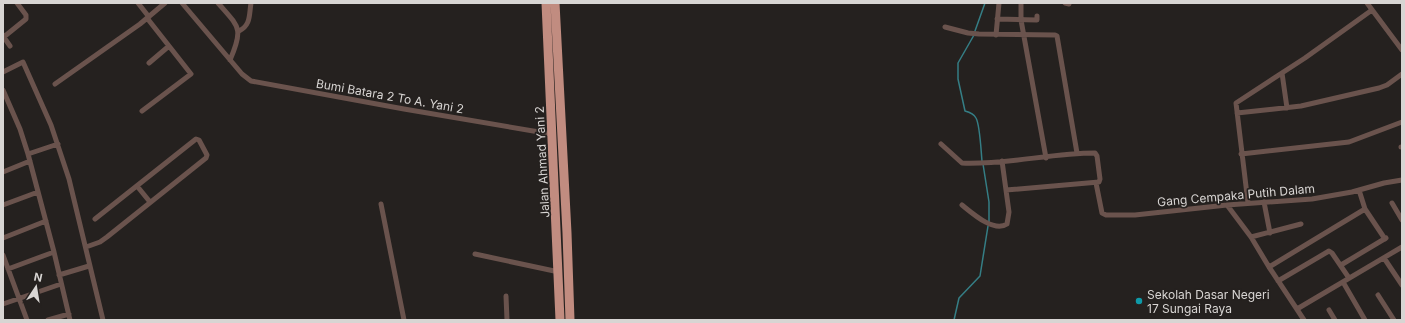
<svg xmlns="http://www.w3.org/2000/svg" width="1405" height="323" viewBox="0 0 1405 323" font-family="Inter,sans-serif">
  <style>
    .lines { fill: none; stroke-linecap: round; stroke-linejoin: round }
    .stream { stroke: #357e85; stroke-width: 1.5 }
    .minor { stroke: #6a534d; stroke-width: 5 }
    .trunk { stroke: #c18c80; stroke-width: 9 }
    .culture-dot { fill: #0f9aa8; stroke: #25211f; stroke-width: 1.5 }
    .labels { text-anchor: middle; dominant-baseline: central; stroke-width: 3.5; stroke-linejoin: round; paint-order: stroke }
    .street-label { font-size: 12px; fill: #d8d5d3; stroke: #25211f }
    .poi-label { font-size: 12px; fill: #d8d5d3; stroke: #25211f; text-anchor: start }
  </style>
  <rect width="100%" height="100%" fill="#25211f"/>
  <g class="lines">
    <!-- stream -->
    <path class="stream" d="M975 31 985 3
      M974 35 958 63V79L965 111C969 112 974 114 976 118 980 125 981 151 982 161
      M983 164 989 202V222
      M954 320 959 298 980 276 988 226"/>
    <!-- minor -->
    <path class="minor" d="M138 3 149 17
      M182 3 242 74 251 81 404 109 551 134
      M218 3C239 27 244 28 230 60
      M1021 3V20L1046 158
      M1065 3 1069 4
      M1367 3 1402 50
      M997 19 1037 20V16
      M945 27 968 33 979 34 1055 35 1057 36 1077 153
      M239 31C251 25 249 15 251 3
      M3 35 5 36 26 19V15L17 3
      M996 35 999 3
      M3 36 10 46
      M149 63 169 46
      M3 72 23 62 51 125 69 179 103 320
      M1282 73 1287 108
      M55 84 140 24 165 3
      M3 90 20 129 28 154 54 252 70 320
      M142 111 191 74 147 18
      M1237 113 1301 106 1379 88 1387 85 1402 74
      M941 144 962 163C1006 165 1051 153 1095 153L1097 156 1100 179 1099 182 1006 190
      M1401 147H1402
      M28 154 58 144
      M1241 154 1349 142 1402 122
      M3 172 30 161
      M1096 183 1102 213 1106 215H1135L1227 205 1312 199 1352 192 1384 183 1402 180
      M137 186 150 202
      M1359 190 1365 209 1385 239
      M1264 202 1270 233
      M1248 203 1236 103 1305 58 1372 10
      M1392 203 1402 220
      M381 204 404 320
      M3 205 38 192
      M962 205C972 213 994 233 1007 224L1009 212 1002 161
      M1227 205 1251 237 1269 267 1304 320
      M1251 237 1301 224
      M3 238 46 221
      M86 247 100 242 107 237 206 158 207 155 199 140 196 139 95 219
      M475 254 559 272
      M3 255 27 320
      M1384 258 1402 285
      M1341 265 1386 238
      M1269 267 1365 209
      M8 269 54 252
      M59 275 89 266
      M1278 281 1329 251 1332 253 1349 278
      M1343 282 1365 320
      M1378 295 1394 320
      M506 296 507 320
      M3 304 61 284
      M1297 309 1402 247
      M1329 310 1335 320
      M48 320 69 314"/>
    <!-- trunk -->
    <path class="trunk" d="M546 3 560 320
      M555 3 567 233 570 320"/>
  </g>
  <!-- markers -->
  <circle class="culture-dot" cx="1139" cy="301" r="4"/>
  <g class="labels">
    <!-- street labels -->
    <g class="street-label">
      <text transform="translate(390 96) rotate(10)">Bumi Batara 2 To A. Yani 2</text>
      <text transform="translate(542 162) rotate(-93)">Jalan Ahmad Yani 2</text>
      <text transform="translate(1236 195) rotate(-5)">Gang Cempaka Putih Dalam</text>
    </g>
    <!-- poi labels -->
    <g class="poi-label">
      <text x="1147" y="294">Sekolah Dasar Negeri<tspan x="1147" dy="14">17 Sungai Raya</tspan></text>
    </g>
  </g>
  <!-- border -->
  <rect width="1405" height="323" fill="none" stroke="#d8d5d3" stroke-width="8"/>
  <!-- north arrow -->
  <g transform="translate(36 287) rotate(12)" stroke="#25211f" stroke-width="3" paint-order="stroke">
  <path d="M0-3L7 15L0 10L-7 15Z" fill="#d8d5d3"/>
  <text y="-6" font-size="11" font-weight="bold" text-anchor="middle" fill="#d8d5d3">N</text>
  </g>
</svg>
